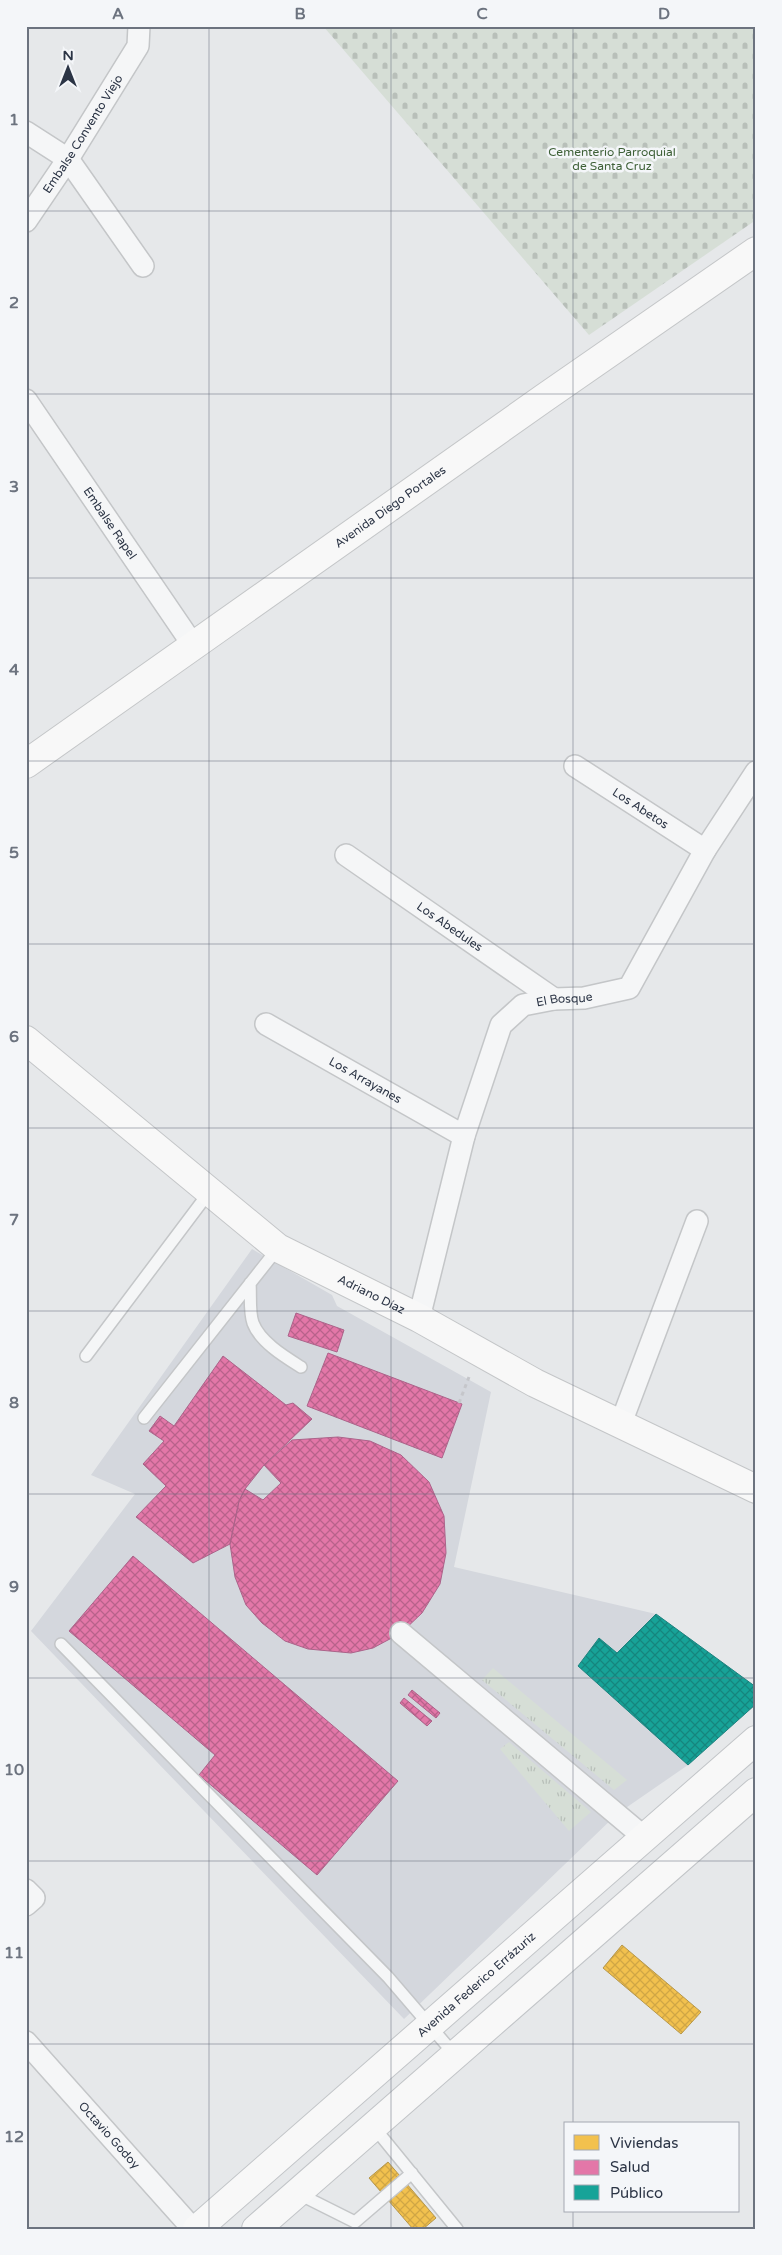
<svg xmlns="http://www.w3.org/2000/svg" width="782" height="2255" viewBox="0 0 782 2255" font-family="'Varela Round',sans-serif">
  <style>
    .built { fill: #d4d7dd }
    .grass { fill: url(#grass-tufts) }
    .cemetery { fill: url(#cemetery-stones) }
    .homes { fill: url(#homes-cross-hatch); stroke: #b6974b }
    .health { fill: url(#health-cross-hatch); stroke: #ac638a }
    .public { fill: url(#public-cross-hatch); stroke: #1d827f }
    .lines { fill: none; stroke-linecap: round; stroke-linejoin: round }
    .lane-casing { stroke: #c4c6c8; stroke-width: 14 }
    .street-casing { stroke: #c4c6c8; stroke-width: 24 }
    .secondary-casing { stroke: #c4c6c8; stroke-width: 30 }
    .primary-casing { stroke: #c2c5c8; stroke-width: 30 }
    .path { stroke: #c5c6ca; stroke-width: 3; stroke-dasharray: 4 4; stroke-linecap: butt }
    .lane { stroke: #f5f6f7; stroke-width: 11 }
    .street { stroke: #f5f6f7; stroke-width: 21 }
    .secondary { stroke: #f8f8f8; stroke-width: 28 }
    .primary { stroke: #f8f8f8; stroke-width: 28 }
    .grid { fill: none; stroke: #6c737f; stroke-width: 1; stroke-opacity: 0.55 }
    .labels { text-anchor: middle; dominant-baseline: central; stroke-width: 5; stroke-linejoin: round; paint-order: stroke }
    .street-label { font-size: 12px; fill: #2b3445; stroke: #f4f6f9 }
    .park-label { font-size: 12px; fill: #3f6138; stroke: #f4f6f9 }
    .neatline { fill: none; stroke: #6c737f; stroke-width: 2 }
    .grid-label { font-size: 16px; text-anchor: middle; font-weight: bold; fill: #6c737f }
  </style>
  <defs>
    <pattern id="grass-tufts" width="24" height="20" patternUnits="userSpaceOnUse" patternTransform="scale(1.25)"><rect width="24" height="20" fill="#d6ded6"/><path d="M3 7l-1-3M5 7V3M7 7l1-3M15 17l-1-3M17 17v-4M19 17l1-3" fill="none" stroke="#b8bfb9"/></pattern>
    <pattern id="cemetery-stones" width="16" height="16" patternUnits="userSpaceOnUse" patternTransform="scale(1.25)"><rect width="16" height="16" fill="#d6ded6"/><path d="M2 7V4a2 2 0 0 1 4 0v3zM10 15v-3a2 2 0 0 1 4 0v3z" fill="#b8bfb9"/></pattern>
    <pattern id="homes-cross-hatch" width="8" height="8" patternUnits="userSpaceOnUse" patternTransform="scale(1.25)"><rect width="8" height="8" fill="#f2c14e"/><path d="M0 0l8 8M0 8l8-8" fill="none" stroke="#d0a645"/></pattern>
    <pattern id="health-cross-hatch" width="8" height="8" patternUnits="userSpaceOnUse" patternTransform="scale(1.25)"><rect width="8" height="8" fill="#e377a8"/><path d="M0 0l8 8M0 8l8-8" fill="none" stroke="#b8628b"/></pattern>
    <pattern id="public-cross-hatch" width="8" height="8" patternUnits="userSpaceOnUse" patternTransform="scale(1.25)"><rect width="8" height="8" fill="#17a398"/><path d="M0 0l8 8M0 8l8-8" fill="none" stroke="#15867e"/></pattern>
  </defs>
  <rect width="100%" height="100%" fill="#e6e8ea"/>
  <!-- built -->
  <path class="built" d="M252 1249 332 1295 337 1306 491 1392 454 1567 656 1614 756 1687V1704L688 1765 617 1814 404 2019 31 1631 135 1494 91 1475Z"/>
  <!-- grass -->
  <path class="grass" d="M493 1668 627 1780 614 1790 482 1680Z
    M509 1742 591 1812 569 1831 500 1749Z"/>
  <!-- cemetery -->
  <path class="cemetery" d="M323 26H756V220L589 335Z"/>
  <!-- homes -->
  <path class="homes" d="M622 1945 701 2012 681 2034 603 1968Z
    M388 2162 436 2218 423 2229H413L369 2178Z"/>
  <!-- health -->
  <path class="health" d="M296 1313 344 1330 337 1352 288 1336Z
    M328 1353 462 1404 442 1458 307 1406Z
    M223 1356 286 1405 293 1403 312 1419 264 1465 245 1489 239 1501 230 1544 193 1563 136 1517 166 1486 143 1464 164 1441 149 1431 160 1416 174 1426Z
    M338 1437 370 1441 401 1455 429 1482 444 1516 446 1553 440 1584 422 1613 401 1633 373 1648 351 1653 308 1649 285 1641 262 1623 246 1605 235 1577 230 1544 239 1501 245 1489 263 1500 281 1483 264 1465 292 1440Z
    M133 1556 398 1781 317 1875 199 1775 215 1755 69 1631Z
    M412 1690 440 1713 436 1718 408 1695Z
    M404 1698 432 1721 427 1726 400 1703Z"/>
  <!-- public -->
  <path class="public" d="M656 1614 756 1687V1704L688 1765 578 1666 599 1638 617 1653Z"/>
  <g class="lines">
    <!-- lane casing -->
    <g class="lane-casing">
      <path id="lane" d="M250 1283C251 1295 249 1312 253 1323 260 1342 285 1357 301 1367
        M86 1356 210 1191
        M144 1418 278 1248
        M61 1644 388 1977 455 2055
        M373 2126 457 2229
        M299 2194 355 2222 412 2173"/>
    </g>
    <!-- street casing -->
    <g class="street-casing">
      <g id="street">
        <path d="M26 132 68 159 143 266"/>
        <path id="s1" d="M26 221 68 159 138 46 139 26"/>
        <path id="s2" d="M26 400 193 645"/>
        <path id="s3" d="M575 766 705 850"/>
        <path id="s4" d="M346 855 554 999"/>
        <path id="s5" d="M266 1024 464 1136"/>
        <path id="s6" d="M419 1318 464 1136 501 1025 523 1005 554 999 584 998 629 988 705 850 756 772"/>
        <path d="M621 1423 697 1221"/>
        <path d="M401 1633 645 1838"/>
        <path d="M26 1890 34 1898 26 1905"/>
        <path id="s7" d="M26 2042 193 2229"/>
      </g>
    </g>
    <!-- secondary casing -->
    <g class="secondary-casing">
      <g id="secondary">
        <path id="s8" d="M26 764 544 398 756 251"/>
        <path id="s9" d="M26 1040 278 1248 419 1318 535 1383 756 1489"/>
      </g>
    </g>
    <!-- primary casing -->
    <g class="primary-casing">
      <g id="primary">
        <path id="s10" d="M197 2229 756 1740"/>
        <path d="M256 2229 756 1792"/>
      </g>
    </g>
    <!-- path -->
    <path class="path" d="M459 1403 469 1377"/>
    <!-- lane -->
    <use href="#lane" class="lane"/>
    <!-- street -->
    <use href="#street" class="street"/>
    <!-- secondary -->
    <use href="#secondary" class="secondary"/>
    <!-- primary -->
    <use href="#primary" class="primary"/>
  </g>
  <!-- grid -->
  <path class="grid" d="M209 26V2229M391 26V2229M573 26V2124M26 211H756M26 394H756M26 578H756M26 761H756M26 944H756M26 1128H756M26 1311H756M26 1494H756M26 1678H756M26 1861H756M26 2044H756M573 2211V2229"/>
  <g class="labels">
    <!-- street labels -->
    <g class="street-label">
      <text stroke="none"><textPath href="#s1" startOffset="104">Embalse Convento Viejo</textPath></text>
      <text stroke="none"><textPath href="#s8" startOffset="446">Avenida Diego Portales</textPath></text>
      <text stroke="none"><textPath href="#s2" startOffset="149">Embalse Rapel</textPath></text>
      <text stroke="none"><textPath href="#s3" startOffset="78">Los Abetos</textPath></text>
      <text stroke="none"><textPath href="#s4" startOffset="126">Los Abedules</textPath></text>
      <text stroke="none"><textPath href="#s6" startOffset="376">El Bosque</textPath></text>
      <text stroke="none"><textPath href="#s5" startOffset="114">Los Arrayanes</textPath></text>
      <text stroke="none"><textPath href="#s9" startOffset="431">Adriano Díaz</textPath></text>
      <text stroke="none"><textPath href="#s10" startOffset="371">Avenida Federico Errázuriz</textPath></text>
      <text stroke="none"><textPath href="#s7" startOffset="125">Octavio Godoy</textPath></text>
    </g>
    <!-- park labels -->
    <g class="park-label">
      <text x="612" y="152">Cementerio Parroquial<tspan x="612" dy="14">de Santa Cruz</tspan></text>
    </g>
  </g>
  <!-- border -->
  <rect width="782" height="2255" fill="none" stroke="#f4f6f9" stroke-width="55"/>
  <!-- legend -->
  <rect x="564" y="2122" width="175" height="90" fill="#f4f6f9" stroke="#a4a8b1"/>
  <rect x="574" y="2135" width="25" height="15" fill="#f2c14e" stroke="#a4a8b1"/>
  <text x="610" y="2148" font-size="15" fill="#2b3445">Viviendas</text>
  <rect x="574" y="2160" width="25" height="15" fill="#e377a8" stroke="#a4a8b1"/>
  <text x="610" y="2172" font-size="15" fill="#2b3445">Salud</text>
  <rect x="574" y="2185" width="25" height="15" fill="#17a398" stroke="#a4a8b1"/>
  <text x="610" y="2198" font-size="15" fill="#2b3445">Público</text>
  <!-- north arrow -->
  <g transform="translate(68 68)" stroke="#f4f6f9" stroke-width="4" paint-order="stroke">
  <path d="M0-4L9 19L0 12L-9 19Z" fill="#2b3445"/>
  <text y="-8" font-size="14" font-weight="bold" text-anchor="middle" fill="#2b3445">N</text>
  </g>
  <rect x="28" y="28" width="726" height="2200" class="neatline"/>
  <g class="grid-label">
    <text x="118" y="19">A</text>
    <text x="300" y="19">B</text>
    <text x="482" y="19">C</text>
    <text x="664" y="19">D</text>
    <text x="14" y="125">1</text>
    <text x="14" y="308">2</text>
    <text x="14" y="492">3</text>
    <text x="14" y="675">4</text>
    <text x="14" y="858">5</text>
    <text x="14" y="1042">6</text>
    <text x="14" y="1225">7</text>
    <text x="14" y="1408">8</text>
    <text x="14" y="1592">9</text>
    <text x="14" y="1775">10</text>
    <text x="14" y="1958">11</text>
    <text x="14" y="2142">12</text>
  </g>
</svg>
